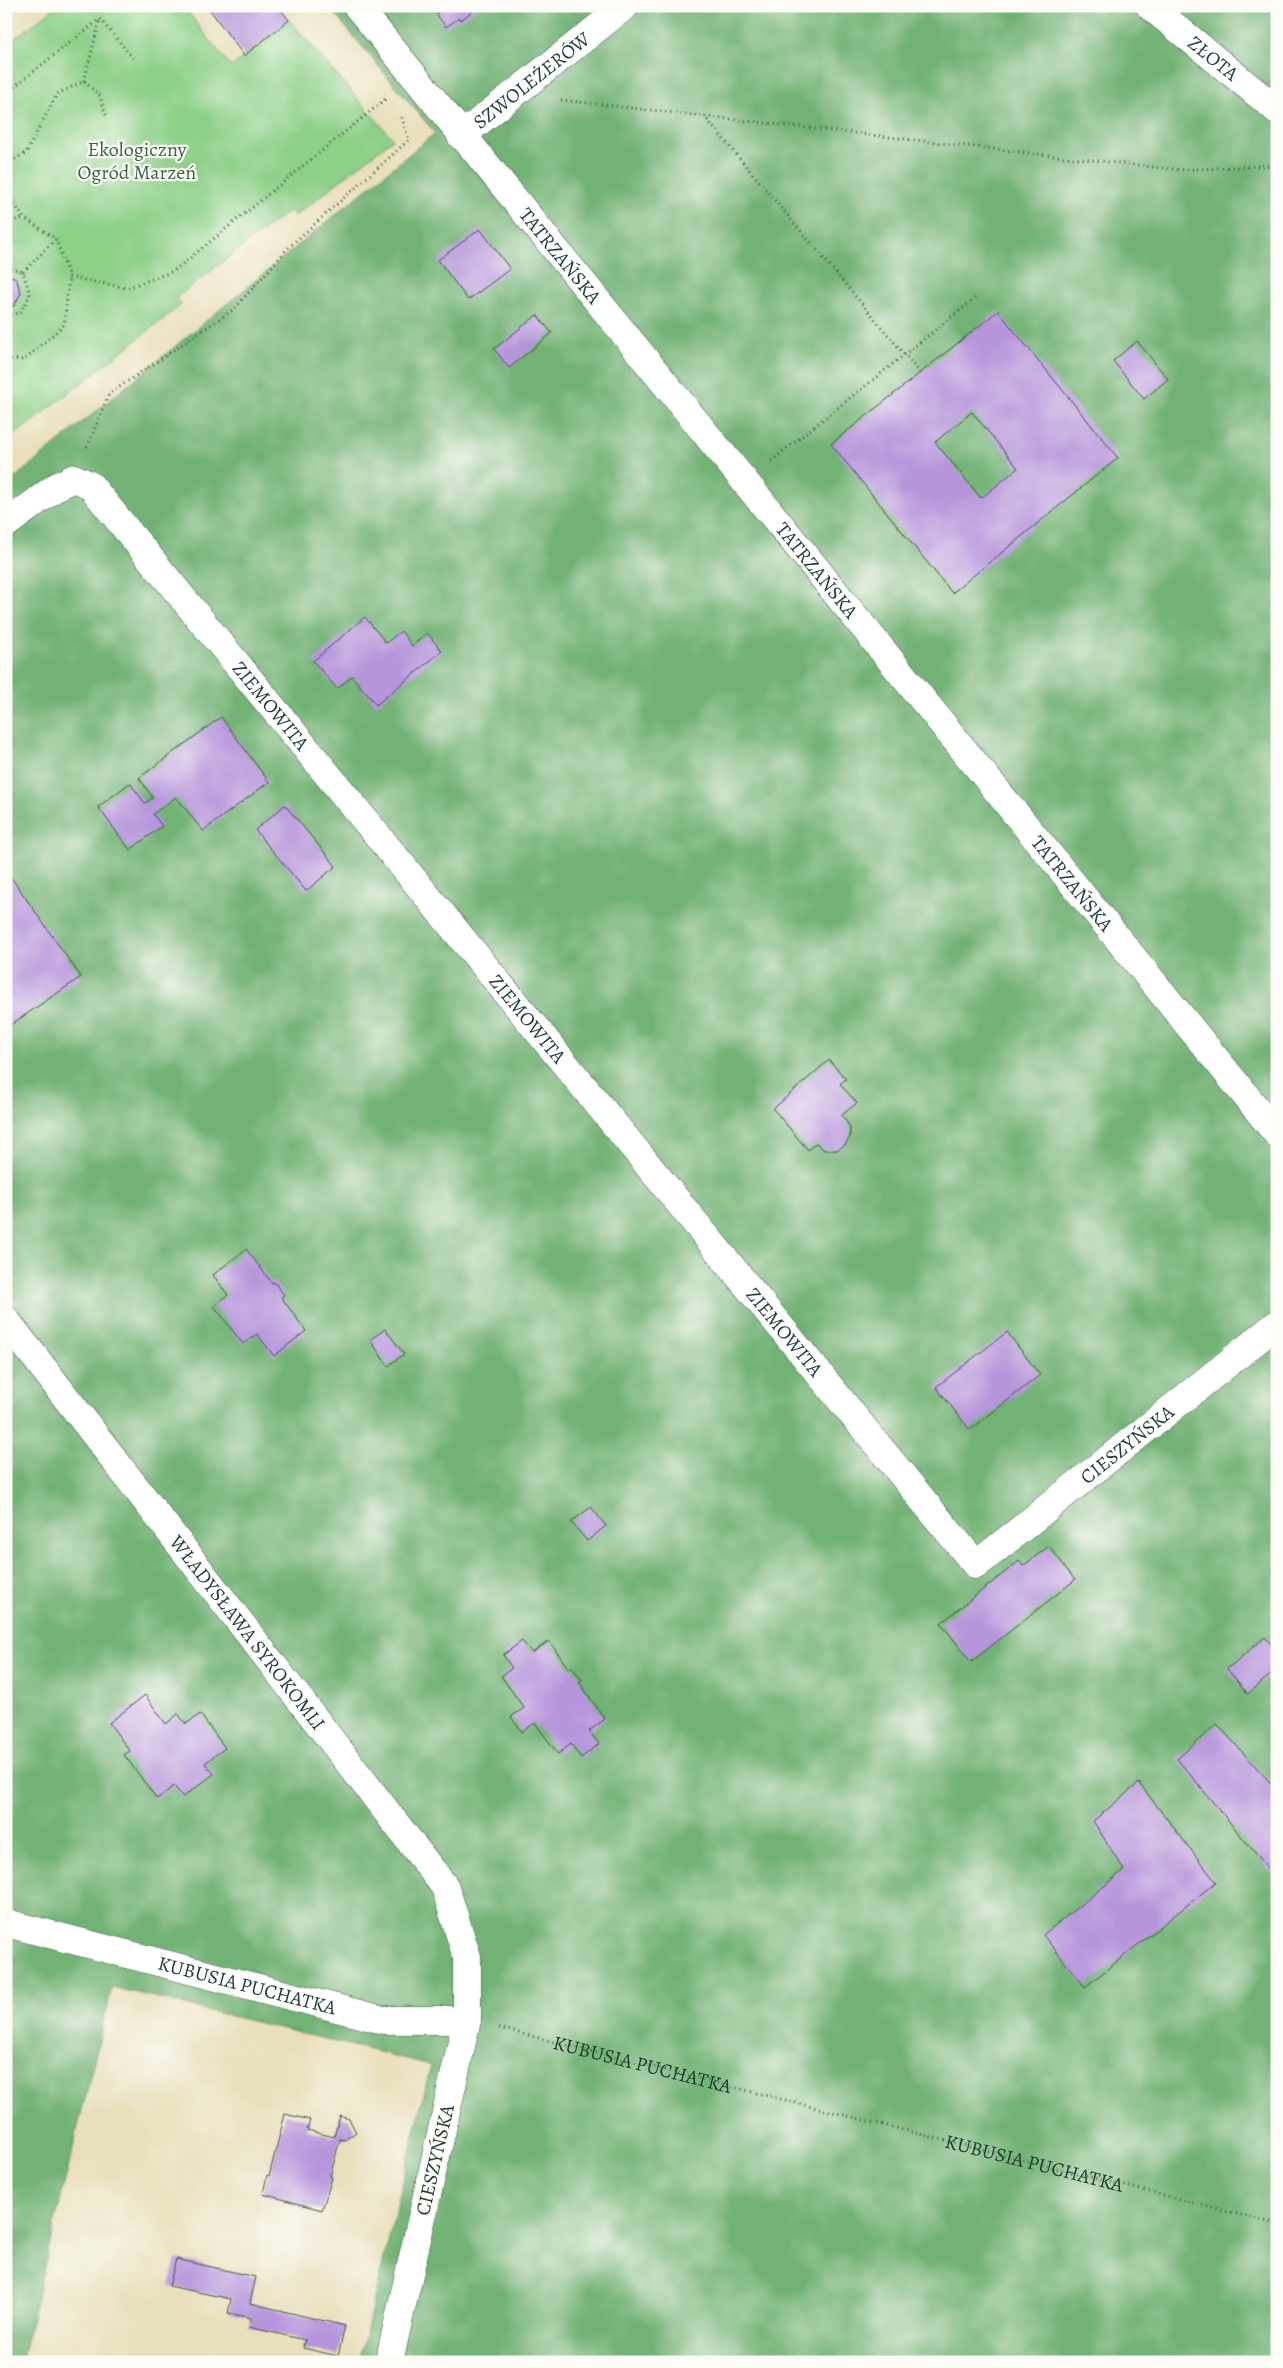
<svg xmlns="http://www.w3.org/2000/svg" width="1283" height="2368" viewBox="0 0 1283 2368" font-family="Alegreya,serif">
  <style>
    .green { fill: #8dd088; stroke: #56865e }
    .forest { fill: #72b274; stroke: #487854 }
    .building { fill: #b695db; fill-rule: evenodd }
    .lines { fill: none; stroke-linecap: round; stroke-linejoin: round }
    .minor-casing { stroke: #3d5548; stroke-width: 29 }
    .path { stroke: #3d5548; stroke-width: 3; stroke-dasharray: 1 4; stroke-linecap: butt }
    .minor { stroke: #fff; stroke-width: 28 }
    .labels { text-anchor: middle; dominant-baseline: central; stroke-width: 4.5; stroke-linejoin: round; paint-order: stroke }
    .street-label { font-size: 20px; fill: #1f3d34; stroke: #fdfcf7 }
    .park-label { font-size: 20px; fill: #3a6249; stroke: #fdfcf7 }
  </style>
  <rect width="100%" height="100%" fill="#fdfcf7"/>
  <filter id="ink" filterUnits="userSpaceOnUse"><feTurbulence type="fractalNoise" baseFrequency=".02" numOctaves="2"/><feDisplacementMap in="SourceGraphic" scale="10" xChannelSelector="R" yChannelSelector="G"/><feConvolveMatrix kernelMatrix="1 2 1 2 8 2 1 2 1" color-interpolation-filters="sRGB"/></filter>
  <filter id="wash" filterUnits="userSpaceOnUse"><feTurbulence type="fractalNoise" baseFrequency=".0096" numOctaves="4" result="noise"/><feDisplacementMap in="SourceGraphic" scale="20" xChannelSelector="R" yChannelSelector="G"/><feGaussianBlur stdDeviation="1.12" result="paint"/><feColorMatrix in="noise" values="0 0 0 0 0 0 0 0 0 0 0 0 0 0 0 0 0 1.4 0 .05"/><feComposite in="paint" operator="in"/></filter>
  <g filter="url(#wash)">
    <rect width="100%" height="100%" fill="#e9dfbb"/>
    <!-- green -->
    <path class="green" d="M57 6H183L231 67 289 20 393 139 295 216 290 210 176 298 181 305 6 442V45Z"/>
    <!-- forest -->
    <path class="forest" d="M328 6H1277V2362H359L431 2065 112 1987 21 2362H6V485L435 133Z"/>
    <g id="blocks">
      <!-- building -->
      <path class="building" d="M207 6H278L289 20 244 56Z
        M446 6H479L461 20 459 18 446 27 436 14Z
        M480 229 510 269 468 300 438 260Z
        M6 274 16 278 21 293 14 306 6 307Z
        M998 311 1118 458 952 593 831 444ZM972 412 1018 468 981 498 935 442Z
        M537 315 552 333 509 368 494 349Z
        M1137 341 1168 379 1144 399 1113 361Z
        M365 617 386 643 401 631 412 646 427 633 442 651 376 705 352 676 337 689 313 661Z
        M221 717 269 782 203 831 176 797 153 814 162 826 130 850 98 807 130 783 145 803 153 798 139 778Z
        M285 805 336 866 306 891 255 830Z
        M6 870 81 977 6 1028Z
        M829 1060 846 1079 840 1084 857 1103 842 1115 850 1127V1137L845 1145 837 1150H824L816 1143 808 1150 773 1109Z
        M246 1249 272 1283 274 1282 284 1295 281 1297 306 1331 274 1356 257 1334 243 1344 214 1306 228 1295 213 1275Z
        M385 1329 404 1354 388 1366 370 1340Z
        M1007 1332 1040 1375 970 1430 936 1387Z
        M591 1507 606 1526 587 1541 571 1522Z
        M1049 1546 1075 1580 971 1662 941 1623 1019 1561 1023 1566Z
        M1265 1637 1277 1651V1669L1248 1694 1227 1669Z
        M522 1641 532 1653 549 1641 569 1669 572 1667 582 1680 579 1682 605 1719 589 1731 599 1744 581 1758 571 1744 558 1754 535 1723 522 1732 511 1717 524 1708 501 1676 512 1668 503 1655Z
        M145 1695 166 1724 178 1714 186 1724 200 1714 225 1748 205 1763 214 1774 183 1797 174 1786 157 1799 124 1755 130 1751 109 1723Z
        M1217 1724 1277 1790V1879L1177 1759Z
        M1139 1783 1216 1882 1085 1987 1043 1935 1124 1870 1093 1821Z
        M285 2114 310 2120 307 2130 334 2137 340 2116 349 2119 356 2132 345 2140 340 2139 330 2177 332 2178 322 2210 263 2194 267 2175 269 2176Z
        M176 2259 256 2277 250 2303 345 2326 338 2356 303 2348 305 2340 249 2327 251 2318 228 2313 231 2299 169 2286Z"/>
    </g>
  </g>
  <g filter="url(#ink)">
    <use href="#blocks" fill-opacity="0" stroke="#3d5548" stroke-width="1"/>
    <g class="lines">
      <!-- minor casing -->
      <g class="minor-casing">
        <g id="minor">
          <path id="s2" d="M357 6 1277 1134"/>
          <path id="s3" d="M1150 6 1277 110"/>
          <path id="s4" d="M461 136 625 6"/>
          <path id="s5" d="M6 524 56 487 74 478 90 485 976 1565 1277 1324"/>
          <path id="s6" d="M6 1320 445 1887 467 1957V2020L389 2362"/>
          <path id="s7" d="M6 1923 383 2020H467"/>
        </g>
      </g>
      <!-- path -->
      <g class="path">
        <path d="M84 81 100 19"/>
        <path d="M6 93 100 19 133 58"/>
        <path d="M561 100 1180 170 1277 165"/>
        <path d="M704 116 920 373"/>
        <path d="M6 164 26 153 57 94 84 81 100 96 106 115"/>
        <path d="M6 192 24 218 56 239 69 277 127 288 174 271 388 97"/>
        <path d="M6 222 24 218"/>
        <path d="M6 266 23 272"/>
        <path d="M23 272 56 239"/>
        <path d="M6 315 20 313 30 295 23 272"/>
        <path d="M6 359 24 360 64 325 69 277"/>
        <path d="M87 447 109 394 234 309 290 246 409 140 401 115"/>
        <path d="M771 461 978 296"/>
        <path id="s1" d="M499 2028 1277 2224"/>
      </g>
      <!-- minor -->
      <use href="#minor" class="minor"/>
    </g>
  </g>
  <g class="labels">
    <!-- street labels -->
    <g class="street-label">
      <text stroke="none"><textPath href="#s3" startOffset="82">ZŁOTA</textPath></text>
      <text stroke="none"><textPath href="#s4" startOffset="90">SZWOLEŻERÓW</textPath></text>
      <text stroke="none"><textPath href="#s2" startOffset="322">TATRZAŃSKA</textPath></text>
      <text stroke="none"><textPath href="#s2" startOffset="728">TATRZAŃSKA</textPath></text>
      <text stroke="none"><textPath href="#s5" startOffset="385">ZIEMOWITA</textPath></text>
      <text stroke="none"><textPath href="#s2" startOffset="1132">TATRZAŃSKA</textPath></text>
      <text stroke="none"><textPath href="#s5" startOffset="790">ZIEMOWITA</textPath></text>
      <text stroke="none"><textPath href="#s5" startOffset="1195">ZIEMOWITA</textPath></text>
      <text stroke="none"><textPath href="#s5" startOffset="1690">CIESZYŃSKA</textPath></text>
      <text stroke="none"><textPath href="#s6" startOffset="395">WŁADYSŁAWA SYROKOMLI</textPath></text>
      <text stroke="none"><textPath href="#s7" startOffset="249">KUBUSIA PUCHATKA</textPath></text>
      <text stroke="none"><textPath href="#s1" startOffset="148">KUBUSIA PUCHATKA</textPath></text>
      <text transform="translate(435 2160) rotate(-77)">CIESZYŃSKA</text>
      <text stroke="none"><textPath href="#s1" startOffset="552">KUBUSIA PUCHATKA</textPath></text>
    </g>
    <!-- park labels -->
    <g class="park-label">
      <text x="137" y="149">Ekologiczny<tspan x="137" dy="23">Ogród Marzeń</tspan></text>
    </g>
  </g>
  <!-- margin -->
  <rect width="1283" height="2368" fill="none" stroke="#fdfcf7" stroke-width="25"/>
</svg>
